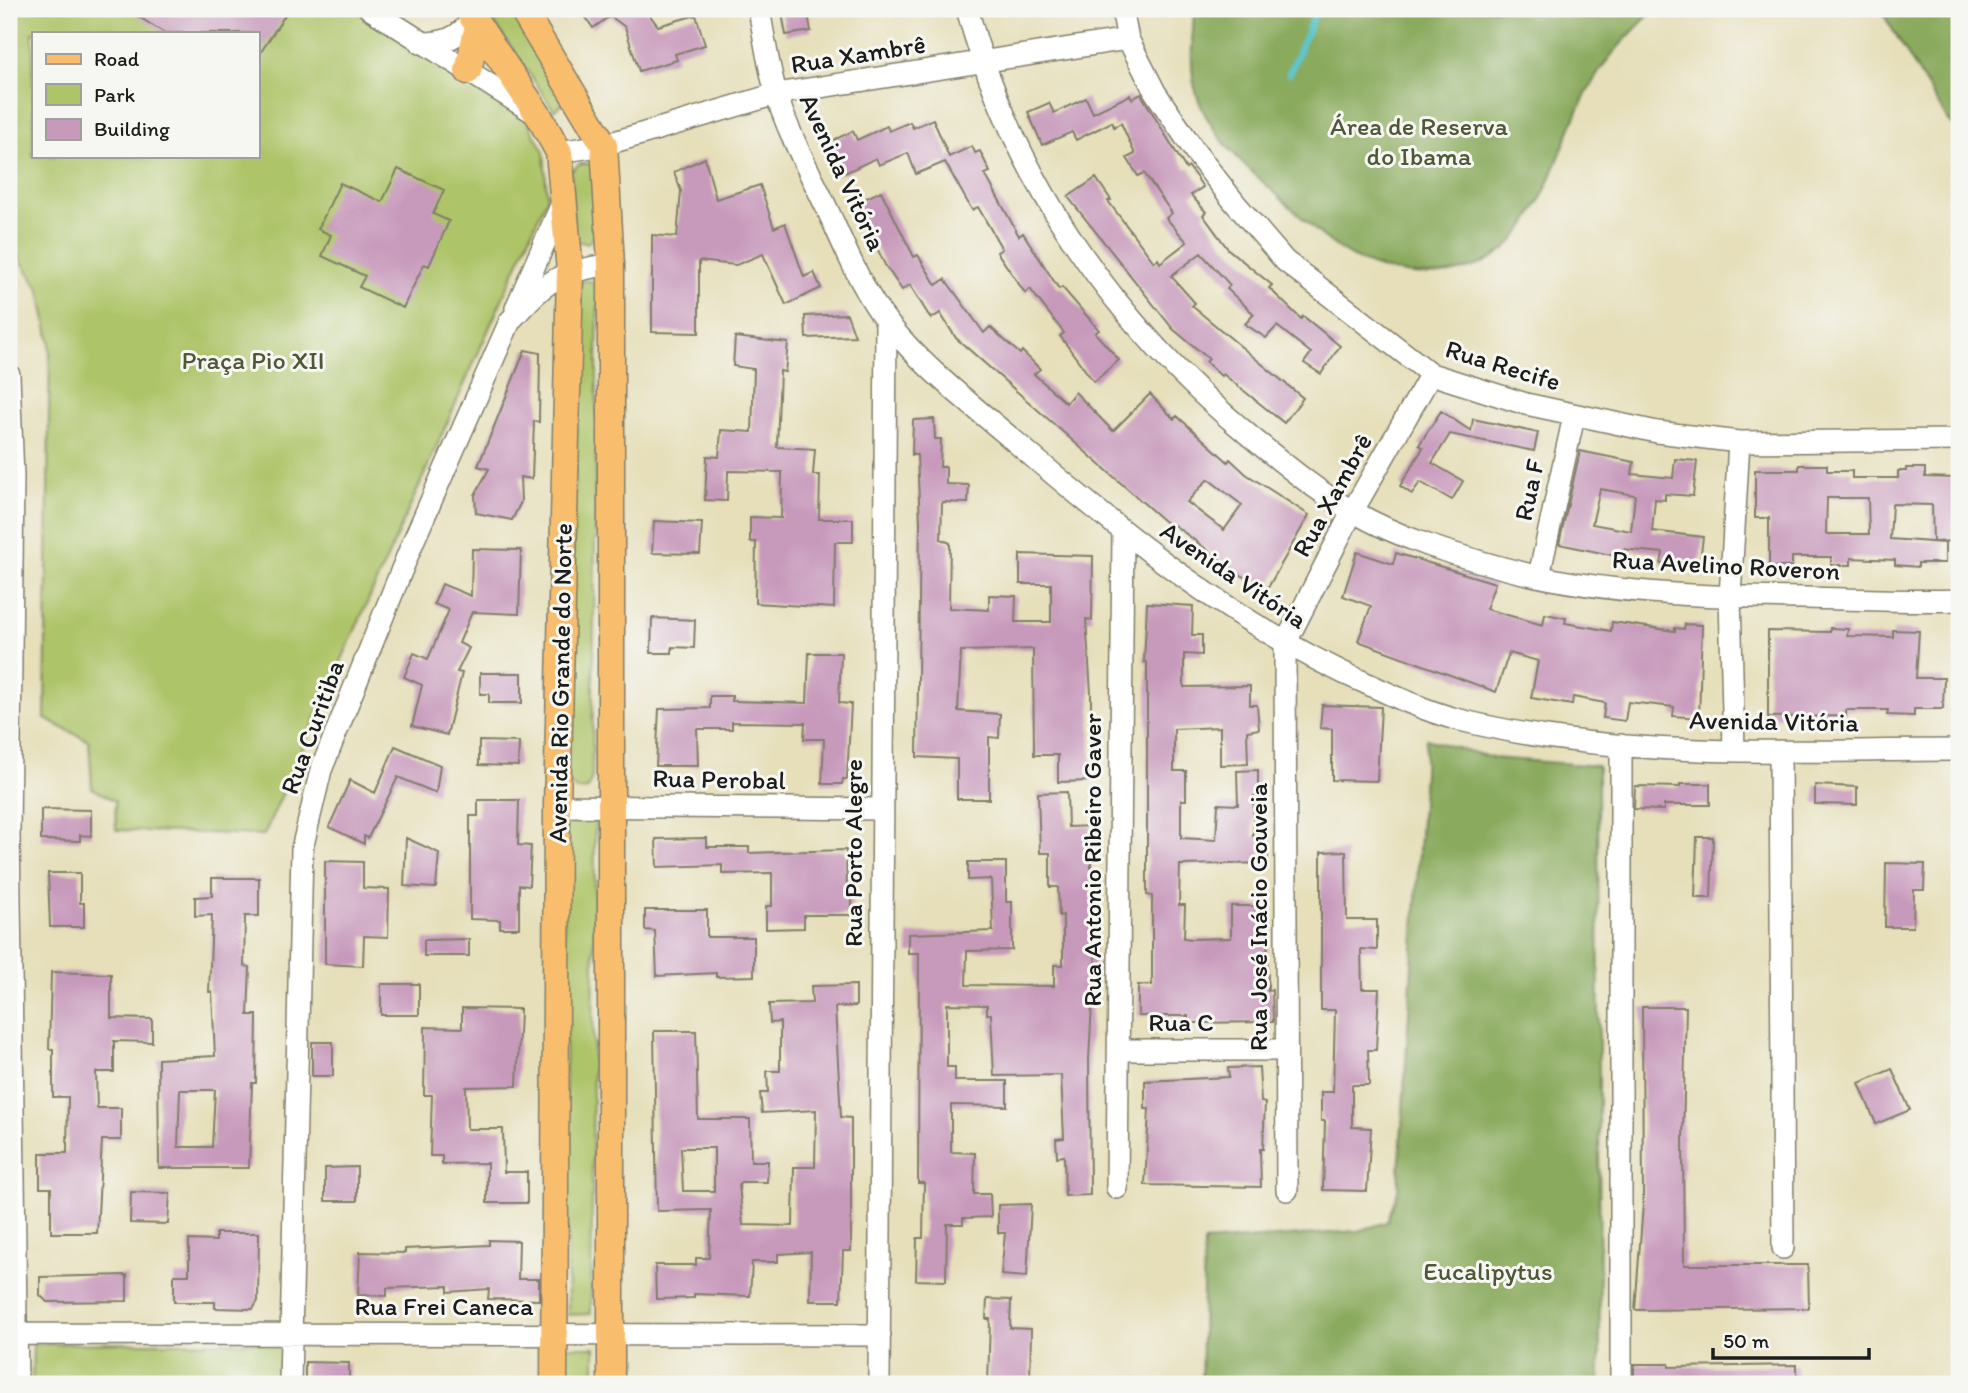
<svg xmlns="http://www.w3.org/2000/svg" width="1968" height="1393" viewBox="0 0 1968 1393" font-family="Itim,sans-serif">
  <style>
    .green { fill: #aec469; stroke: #657042; stroke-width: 2; fill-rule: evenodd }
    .forest { fill: #8aaa5d; stroke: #53633c; stroke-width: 2 }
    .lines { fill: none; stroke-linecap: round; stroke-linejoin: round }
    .stream { stroke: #5ac7d2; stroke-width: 6 }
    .building { fill: #c799bb; fill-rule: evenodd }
    .minor-casing { stroke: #817e6b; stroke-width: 24 }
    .major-casing { stroke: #817e6b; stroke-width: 29 }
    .minor { stroke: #fff; stroke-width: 21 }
    .major { stroke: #f9be6d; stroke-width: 26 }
    .labels { text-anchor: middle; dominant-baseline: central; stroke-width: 6; stroke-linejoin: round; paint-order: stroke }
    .street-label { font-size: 26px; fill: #1c1c1c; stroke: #f6f6f2 }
    .park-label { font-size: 26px; fill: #4f5737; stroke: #f6f6f2 }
  </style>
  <rect width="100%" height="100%" fill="#f6f6f2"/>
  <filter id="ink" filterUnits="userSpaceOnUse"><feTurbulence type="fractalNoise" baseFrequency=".0143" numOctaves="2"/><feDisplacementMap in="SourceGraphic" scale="14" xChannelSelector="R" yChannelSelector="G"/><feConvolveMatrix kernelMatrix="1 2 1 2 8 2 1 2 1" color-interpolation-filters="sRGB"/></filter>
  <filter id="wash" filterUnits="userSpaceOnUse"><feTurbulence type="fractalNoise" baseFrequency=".00686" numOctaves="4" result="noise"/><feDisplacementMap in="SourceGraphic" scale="28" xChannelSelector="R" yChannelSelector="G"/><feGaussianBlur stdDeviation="1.57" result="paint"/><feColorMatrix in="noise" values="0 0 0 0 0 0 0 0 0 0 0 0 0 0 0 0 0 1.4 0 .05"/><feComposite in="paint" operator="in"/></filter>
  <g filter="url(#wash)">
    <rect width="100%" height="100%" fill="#e6dfba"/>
    <!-- green -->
    <path class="green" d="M9 9H352L522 112 544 152 547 198 264 835 116 830 115 801 92 788 89 741 45 719 50 342 40 290 9 242ZM33 33H257V156H33Z
      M485 9H513L572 97 554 110Z
      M580 164H589L597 170 596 233 588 243 573 241 571 171Z
      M581 281H591L598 290 592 777 588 789 577 790 566 782Z
      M563 822H595L591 1314 568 1315Z
      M284 1342 283 1384H32L33 1344Z
      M563 1347H595V1384H563Z"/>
    <!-- forest -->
    <path class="forest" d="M1194 9H1655C1636 28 1614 49 1599 72 1566 122 1556 185 1520 233 1481 284 1403 284 1351 256 1327 243 1306 221 1286 203 1252 172 1206 135 1195 88 1189 63 1193 34 1194 9Z
      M1880 9H1959V131L1949 122Z
      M1426 739 1493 758 1598 766 1600 1384H1201L1204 1242 1358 1231 1387 1222 1398 1190Z"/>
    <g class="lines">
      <!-- stream -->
      <path class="stream" d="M1289 74 1317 9"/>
    </g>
    <g id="blocks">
      <!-- building -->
      <path class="building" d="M126 9H289L257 58V33H165Z
        M580 9H645L658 26 696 15 705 45 675 54 677 60 639 71 625 27 610 16 593 28Z
        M807 9 811 31 786 35 782 13Z
        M1141 94 1186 169 1189 167 1203 187 1191 195 1206 212 1203 215 1228 249 1272 285 1269 288 1301 319 1303 316 1340 346 1321 374 1304 363 1311 353 1277 326 1266 338 1245 324 1254 314 1227 289 1230 285 1201 253 1171 276 1195 303 1192 306 1303 398 1284 423 1223 374 1221 376 1206 362 1209 359 1173 329 1068 197 1096 178 1111 200 1108 201 1154 262 1158 259 1160 263 1187 242 1166 218 1172 213 1144 173 1138 176 1127 158 1135 154 1121 123 1114 127 1112 122 1076 140 1072 132 1042 145 1028 112 1049 103 1054 113 1086 98 1093 113 1130 95 1132 99Z
        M933 119 949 157 972 146 975 153 980 151 990 172 985 174 1019 236 1023 233 1059 289 1062 287 1099 330 1095 333 1119 360 1094 382 1060 336 1064 333 1030 289 1025 293 997 252 1002 249 978 207 972 210 945 162 916 174 908 153 879 165 876 158 843 174 829 142 853 131 857 140 887 126 889 131 910 122 913 128Z
        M705 158 716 199 760 185 774 228 785 223 804 277 814 272 821 288 786 305 763 254 736 265 699 261V333L652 332V235L677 237 681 191 674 172Z
        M398 169 444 190 433 214 449 221 429 266 424 264 403 308 359 287 365 276 322 256 331 235 318 229 340 183 382 202Z
        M881 191 914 257 918 255 936 285 945 279 984 333 990 327 1020 354 1022 351 1040 369 1034 374 1066 403 1075 392 1113 431 1150 394 1174 419 1177 416 1228 462 1230 459 1246 474 1309 515 1265 593 1174 525 1172 528 956 338 940 313 931 319 910 285 902 290 885 265 856 203ZM1208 479 1242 505 1224 530 1187 502Z
        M847 314 855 336 806 338 805 316Z
        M735 337 788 343 785 372 780 371 777 447 815 449 813 475H820L819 519H853V542H835L834 608 755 603 756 542H750V517L781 518 782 472 728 471 727 501 705 500 707 456 719 457 721 430 752 432 754 369 733 366Z
        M525 350 540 353 539 422 534 421 532 479 520 477 521 502 512 520 476 513 475 495 489 469 478 466Z
        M1441 411 1471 431 1473 419 1538 433 1534 451 1450 434 1432 463 1463 481 1452 500 1420 482 1412 494 1400 486 1423 448 1419 445Z
        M934 419 935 439H941L940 467H946V484L969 485 968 503 942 502 941 539 950 543 949 608 989 610V595L1016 596 1015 622H1051V584H1020V554L1093 556 1092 620 1086 619 1091 693V781L1058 782V755H1034L1033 649 961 651 958 711 1000 714 999 738 989 737V799H957V759L917 757 920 523 917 455H912L913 420Z
        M1580 451 1634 462 1632 474 1673 478 1675 459 1697 461 1693 496 1665 494V500L1655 499 1652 531 1703 537 1699 569 1661 564 1663 553 1622 549 1621 557 1559 544ZM1600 489 1635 495 1631 531 1592 524Z
        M1799 465H1827V471H1852V478H1898V471H1906V468H1925V477L1956 478 1957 541 1933 542 1932 505 1892 504 1890 539 1945 543V563H1918V567L1895 565V560L1851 558V565H1831V557H1792V567H1769V518H1755V470H1799ZM1827 498H1868L1869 534H1826Z
        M654 521 702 523 700 554 652 553Z
        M472 549 521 550 519 614 472 612 459 643 469 648 457 672 462 673 447 735 412 726 422 685 404 677 414 653 428 659 449 610 434 604 442 584 471 596Z
        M1357 552 1393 564 1396 553 1495 583 1486 609 1543 625 1545 614 1566 618 1565 623 1611 631 1612 622 1675 631V628L1684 629 1685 624 1702 625 1699 718 1673 716 1674 707 1628 702 1625 721 1603 718 1605 703 1573 697 1572 705 1531 698 1538 661 1509 653 1496 692 1358 641 1371 606 1343 596Z
        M1147 603 1193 606 1192 635H1202V655L1184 654V687L1250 686V705H1257L1259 729 1247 731 1248 764 1220 765V727L1174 729V771H1186V800H1181V838L1216 840 1218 804 1238 805 1237 771 1258 770V796H1254L1253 836H1267L1268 863 1180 865 1179 905H1185L1184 938 1191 939 1231 938V906H1267L1268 991 1272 990 1273 1022 1188 1023V1016H1138V985H1152V896L1147 895V662H1144Z
        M652 618 695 620 694 648 672 647V653H651Z
        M1830 628 1848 629 1847 636 1893 637V630L1919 631 1916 678H1944L1943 709H1914V716L1887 715 1888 710H1846V716L1768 717V631L1830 632Z
        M809 653H841L839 703 851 704 847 779H843L842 784H822L824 739H804L805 723 732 722V729H697L698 766H656L659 709 710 708V696H732V701L807 703Z
        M480 673H522V703H489V694H480Z
        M1322 705 1381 707 1377 781 1332 780V729L1320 728Z
        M479 741 519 742 518 766 479 765Z
        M395 746 440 765 436 793 398 777 368 838 364 836V844L329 827 350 780 375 793Z
        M1680 784H1710V805H1664V810L1634 809 1635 786 1680 787Z
        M1815 785 1857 787V805L1815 804Z
        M1067 792 1068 827 1091 826V892L1097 986H1093L1089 1059 1090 1195 1065 1196 1064 1156 1057 1157 1056 1139 1064 1138 1061 1075 994 1076 991 1014H987V1005L947 1004V1067H955V1081H1007V1106L951 1105V1152L975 1153 974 1194H990L991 1217 963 1218V1224H947L946 1281 916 1280 917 1238H923L924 1183H918L919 953H908V934L993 931 991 879 968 880V862H1006V902H1012V950L967 951 966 985 1054 986V965H1063V915L1059 916 1058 887H1050V853H1040L1038 793Z
        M478 800H519L518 845 531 846 529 886 519 885V928H500V920L470 919V816H478Z
        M41 809 91 810V836L80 835V841L41 840Z
        M1697 837H1713L1711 898H1695Z
        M406 838 439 853 436 888 404 886Z
        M707 838V847H749V853L846 850 847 891H852V915H804V928L766 929V906H772V873L722 874V865L657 867 656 839Z
        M1346 851 1347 920H1377V950L1361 949 1362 989H1379L1376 1050H1368L1369 1085H1352V1127L1371 1128 1367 1191 1323 1190 1325 1121H1321V1092H1333L1335 1010H1321V852Z
        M325 861 363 862V888L389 889 388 937 364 936 363 966 325 964Z
        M1886 863 1925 864 1924 890H1914L1913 927H1885Z
        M48 873H80V903H84V927H50Z
        M212 878H259V916H245L244 966 250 967 248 1015H257L256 1083H252L249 1168H159L158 1059 215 1056 212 992H209L212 915 195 916V897L212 896ZM180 1090H215L212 1147H178Z
        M645 910H707V937H754V976L716 977V973L657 976 655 931 645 930Z
        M469 939V956H424V940Z
        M51 972 111 974V1018L152 1019V1042L114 1041V1072H96L97 1108H121V1140H102L97 1233H51V1188H40V1153H67L68 1097H53V1049H49Z
        M381 984H419V1015H381Z
        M856 985V1006L835 1007 841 1117 851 1118V1251H843L841 1301H810L811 1252 778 1254V1262H752L750 1296 694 1294V1298L656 1299 655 1265H696V1258H709L711 1210 657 1211 654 1031H696L698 1119H750L751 1161H768L767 1182H741L739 1185 743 1225 793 1226 794 1167H815L816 1110 762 1113 760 1093H768L767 1071H780V1022L770 1023 769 1004 812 1003 811 986ZM681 1148H714V1191H683Z
        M1642 1007H1686L1683 1138 1684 1265H1808L1809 1308 1635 1310 1643 1204Z
        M462 1008 520 1009 517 1086 466 1087 467 1129H503L504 1172H527V1203H487V1163L442 1164V1156H430L432 1095H424L425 1027 462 1028Z
        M312 1042H333V1076H312Z
        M1259 1067 1261 1102 1265 1103 1263 1149H1260L1261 1187 1145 1185 1149 1109H1145V1081L1229 1077 1228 1068Z
        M1892 1069 1910 1110 1876 1124 1859 1083Z
        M357 1167V1201H325V1168Z
        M131 1192 170 1193 168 1224 130 1223Z
        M1031 1204 1027 1277 1001 1275 1005 1233H998V1205Z
        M216 1233H259L258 1301 253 1309 215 1308V1302H174V1275H189V1240L216 1241Z
        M489 1240 519 1241 518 1279H539V1300L488 1299 489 1289 448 1292V1286L387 1288V1296L358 1295 360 1252 405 1253V1249L489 1245Z
        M127 1275V1301L47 1302 40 1295V1277Z
        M987 1299 1011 1300 1010 1328 1031 1329 1030 1384H988L990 1319H986Z
        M305 1362 349 1363V1384H305Z
        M1634 1364H1669V1367L1797 1365V1384H1634Z"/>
    </g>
  </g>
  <g filter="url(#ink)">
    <use href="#blocks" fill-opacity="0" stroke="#817e6b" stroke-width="2"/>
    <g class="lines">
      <!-- minor casing -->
      <g class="minor-casing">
        <path id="minor" d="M370 9 536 114
          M759 9C764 37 768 65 776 93 788 134 811 174 829 213 846 250 863 292 888 323 925 370 974 406 1019 445 1128 538 1237 627 1370 685 1398 698 1426 711 1456 719 1620 761 1792 750 1959 750
          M967 9C1014 180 1115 325 1251 437 1283 463 1317 492 1354 512 1399 538 1452 554 1503 568 1601 594 1705 597 1806 598 1857 599 1908 602 1959 600
          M1122 9 1128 39 1155 92 1196 153 1235 203 1285 261 1431 374 1526 404 1657 432 1739 442 1959 440
          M421 43C446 43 458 38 474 18
          M559 152 604 145 776 94 1128 39
          M516 308 563 201
          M9 375 13 477 9 834 17 1384
          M1539 576 1574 416
          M1621 745V1384
          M1734 750 1730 597 1739 442
          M1780 751 1783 1248
          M557 806 881 809
          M1119 1050H1286
          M1117 1188 1123 532
          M1287 1190 1285 644 1352 512 1431 374
          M9 1334 880 1335
          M290 1384 302 849 321 770 413 542 510 321C547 280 556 273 611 264
          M879 1384 886 322"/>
      </g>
      <!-- major casing -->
      <g class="major-casing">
        <path id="major" d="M467 9 539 116 559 152 570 271 557 806 554 1384
          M522 9 604 145 611 264V1384
          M468 71 478 25"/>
      </g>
      <!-- minor -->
      <use href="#minor" class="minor"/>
      <!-- major -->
      <use href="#major" class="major"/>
    </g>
  </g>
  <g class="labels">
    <!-- street labels -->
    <g class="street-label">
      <text transform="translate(858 54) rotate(-9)">Rua Xambrê</text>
      <text transform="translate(843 172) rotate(65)">Avenida Vitória</text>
      <text transform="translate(1503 365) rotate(17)">Rua Recife</text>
      <text transform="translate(1529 490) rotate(-78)">Rua F</text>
      <text transform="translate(1332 495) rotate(-61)">Rua Xambrê</text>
      <text transform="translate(1726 565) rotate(3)">Rua Avelino Roveron</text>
      <text transform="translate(1234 575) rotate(34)">Avenida Vitória</text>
      <text transform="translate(560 683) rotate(-89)">Avenida Rio Grande do Norte</text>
      <text transform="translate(1774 721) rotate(1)">Avenida Vitória</text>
      <text transform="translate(312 727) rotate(-70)">Rua Curitiba</text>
      <text transform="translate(719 779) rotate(1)">Rua Perobal</text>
      <text transform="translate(853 853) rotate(-90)">Rua Porto Alegre</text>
      <text transform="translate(1092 860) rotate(-90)">Rua Antonio Ribeiro Gaver</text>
      <text transform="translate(1258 917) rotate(-90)">Rua José Inácio Gouveia</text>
      <text x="1181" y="1022">Rua C</text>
      <text x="444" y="1306">Rua Frei Caneca</text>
    </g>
    <!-- park labels -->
    <g class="park-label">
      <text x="1419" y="126">Área de Reserva<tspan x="1419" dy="30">do Ibama</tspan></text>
      <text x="253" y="360">Praça Pio XII</text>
      <text x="1488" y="1271">Eucalipytus</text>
    </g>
  </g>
  <!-- margin -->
  <rect width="1968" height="1393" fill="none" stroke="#f6f6f2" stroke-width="35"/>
  <!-- legend -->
  <rect x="32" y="32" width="228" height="126" fill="#f6f6f2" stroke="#9f9f9c" stroke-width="2"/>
  <rect x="46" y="54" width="35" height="10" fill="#f9be6d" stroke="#9f9f9c" stroke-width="2"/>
  <text x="94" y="66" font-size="21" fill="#1c1c1c">Road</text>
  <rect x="46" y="84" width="35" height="21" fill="#aec469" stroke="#9f9f9c" stroke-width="2"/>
  <text x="94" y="102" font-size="21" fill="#1c1c1c">Park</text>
  <rect x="46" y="119" width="35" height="21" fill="#c799bb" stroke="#9f9f9c" stroke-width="2"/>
  <text x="94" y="136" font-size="21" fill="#1c1c1c">Building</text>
  <!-- scale -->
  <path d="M1713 1348v10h156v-10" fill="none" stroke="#1c1c1c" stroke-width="3.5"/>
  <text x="1723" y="1348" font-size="21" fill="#1c1c1c" stroke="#f6f6f2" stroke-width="5" paint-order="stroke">50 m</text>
</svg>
